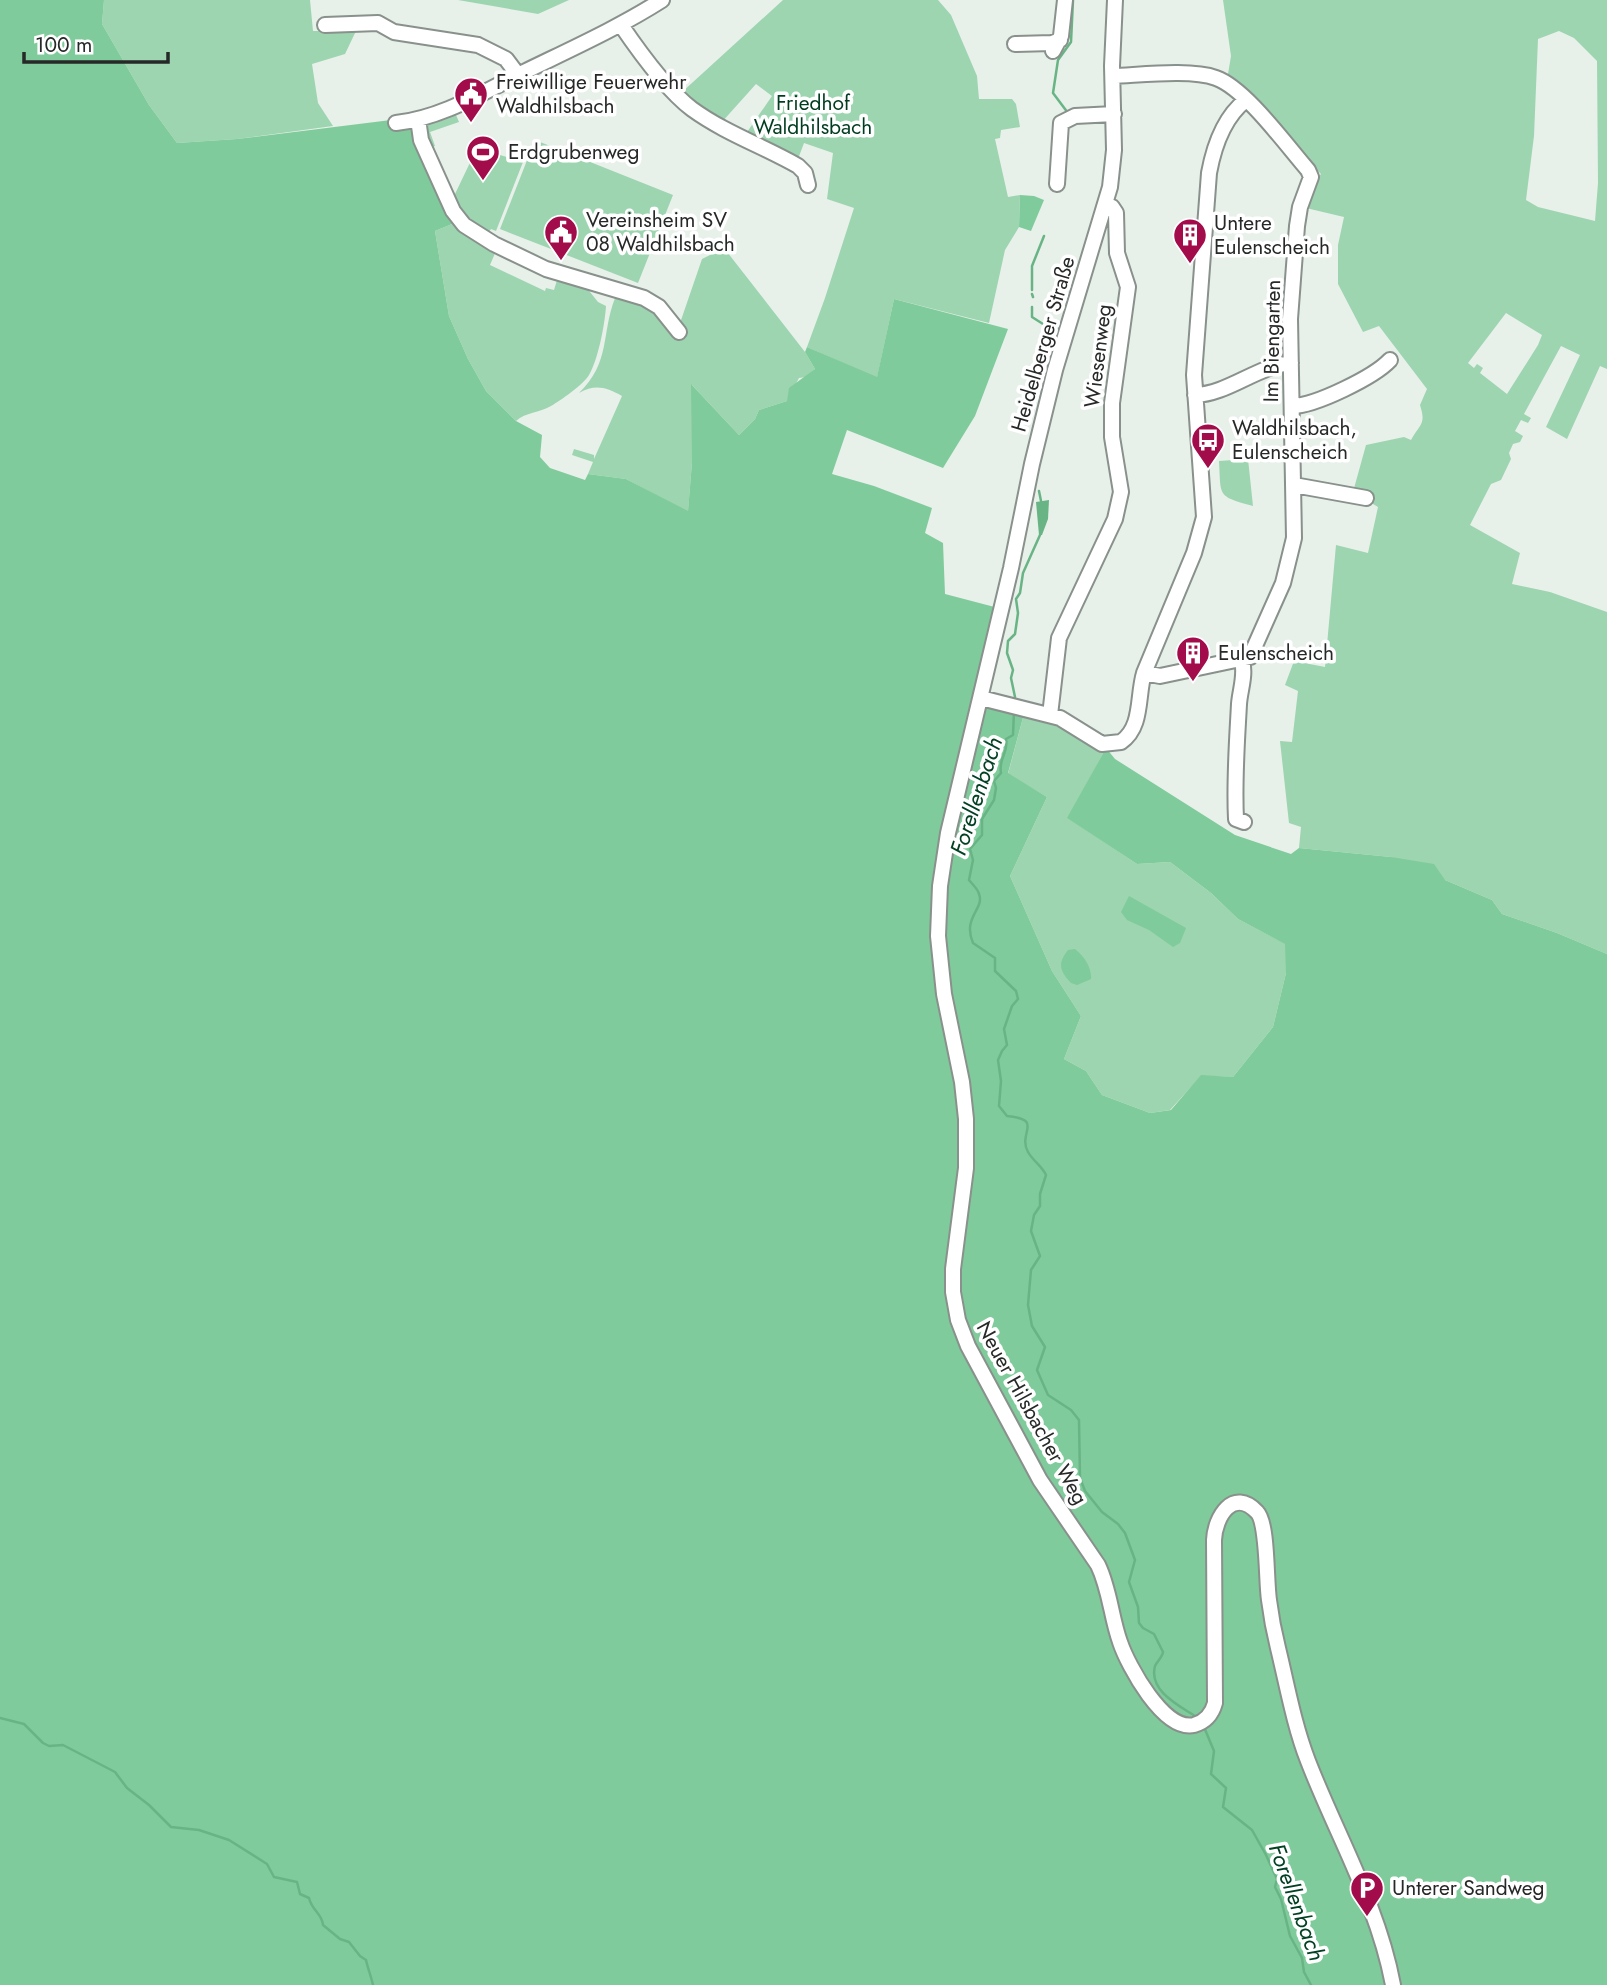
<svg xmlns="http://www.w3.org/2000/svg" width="1607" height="1985" viewBox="0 0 1607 1985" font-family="Jost,sans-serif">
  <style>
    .green { fill: #9dd5b0; fill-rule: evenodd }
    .forest { fill: #7fcb9b }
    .water { fill: #69b485 }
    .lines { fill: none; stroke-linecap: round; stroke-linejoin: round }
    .stream { stroke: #69b485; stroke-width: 2.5 }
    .minor-casing { stroke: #89918c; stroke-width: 18 }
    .minor { stroke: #fff; stroke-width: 14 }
    .labels { text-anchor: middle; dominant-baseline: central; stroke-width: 7; stroke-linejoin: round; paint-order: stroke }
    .poi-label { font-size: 21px; fill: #262927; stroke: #fff; text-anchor: start }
    .park-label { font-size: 21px; fill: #003c1f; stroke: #fff }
    .street-label { font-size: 21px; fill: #262927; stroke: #fff }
    .water-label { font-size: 23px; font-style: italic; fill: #024123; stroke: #fff }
  </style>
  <rect width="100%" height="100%" fill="#e8f0ea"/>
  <!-- green -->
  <path class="green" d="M104 0H310L313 31H356L345 54 312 64 318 103 333 126 237 139 177 143 149 105 102 24Z
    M458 0H569L538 14Z
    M783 0H938L951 15 977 76 979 99H1012L1016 104 1020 127 1001 130 1000 138 995 139 1008 197 1020 195 1019 227 1005 250 989 323 894 299 877 378 807 347 825 298 854 208 827 199 833 153 804 143 798 159 745 135 772 96 756 84 721 123 681 93Z
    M1223 0H1607V369L1600 366 1567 439 1546 427 1580 355 1561 346 1524 414 1531 418 1528 423 1521 420 1515 431 1523 436 1520 442 1513 444 1509 453 1511 459 1501 480 1491 484 1470 525 1520 553 1512 584 1550 592 1607 612V954L1557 933 1502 914 1492 900 1391 857 1299 848 1301 827 1289 823 1280 741 1292 742 1298 691 1285 685 1294 661 1325 667 1336 545 1368 553 1378 507 1353 492 1366 445 1404 437 1411 440C1421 423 1426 424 1420 405L1427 389 1379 326 1363 332 1338 284V245L1344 217 1306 208 1314 182 1321 174 1227 80 1231 56ZM1559 31 1574 38 1597 61 1598 183 1595 221 1538 207 1526 200 1534 136 1538 39ZM1506 313 1542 335 1538 345 1507 394 1480 373 1483 368 1477 364 1474 368 1468 363Z
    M452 114 456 115 459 122 430 132 435 146 432 147 424 134 428 122Z
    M535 140 673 195 638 283 500 229Z
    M477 148 523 162 496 231 491 229 487 235 463 219 437 160 439 159 452 193 455 194Z
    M457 222 496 251 490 265 545 291 546 288 554 290 558 277 586 287 598 302 606 306C605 324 598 360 589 375 584 384 560 401 551 406 539 413 526 412 516 421L486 391 468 359 449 316 435 231Z
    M724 248 805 352 815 369 806 377 799 378 787 401 759 410 755 419 739 435 692 385V462L688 512 626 479 588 474 593 462 572 455 574 449 594 455V459L622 396C606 387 595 384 579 393 611 362 601 334 615 298L622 293 679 326 702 259Z
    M1248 459 1253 506C1217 496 1221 497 1219 461Z
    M1024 714 1050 715 1106 748 1068 818 1137 864 1170 862 1211 893 1238 919 1286 944V973L1273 1027 1233 1077 1201 1076 1170 1110 1150 1113 1102 1095 1086 1071 1064 1059 1081 1016 1052 971 1010 876 1047 797 1008 774Z"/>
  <!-- forest -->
  <path class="forest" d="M0 0H104L102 24 149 105 177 143 237 139 391 120 411 127 437 188 457 222 435 231 449 316 468 359 486 391 516 421 542 435 540 457 550 468 585 480 588 474 626 479 688 511 692 462 691 384 739 435 755 419 759 410 787 401 789 388 815 369 805 352 807 347 877 377 894 299 1008 329 975 416 943 468 847 430 832 474 874 486 932 508 925 533 943 543 945 594 1006 610 987 694 1024 714 1008 773 1047 797 1010 876 1052 971 1081 1016 1064 1059 1086 1071 1102 1095 1150 1113 1171 1110 1201 1075 1233 1077 1273 1027 1286 973 1285 944 1238 919 1211 893 1170 862 1137 864 1067 818 1106 748 1115 759 1235 835 1291 854 1299 848 1391 857 1434 864 1445 880 1492 900 1502 914 1557 933 1607 954V1985H0Z
    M1020 195 1034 196 1044 200 1031 231 1019 227Z
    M1129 896 1186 928 1180 943 1173 947 1149 930 1127 920 1121 912Z
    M1075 949C1084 956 1092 968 1091 979L1077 985 1071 983C1060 971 1057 964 1068 950Z"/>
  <!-- water -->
  <path class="water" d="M1049 500 1048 519 1042 535H1039L1036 502Z"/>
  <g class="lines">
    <!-- stream -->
    <path class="stream" d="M1068 113 1053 93 1058 60 1071 42 1073 0
      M1032 290V266L1044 236
      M1032 294 1033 297
      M1032 307V317L1043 324 1060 329
      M1039 491 1041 501
      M1015 697 1011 678 1013 670 1007 653 1008 641 1015 634 1018 613 1016 599 1020 593 1023 573 1040 535
      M1014 711 1013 735 1006 739C1009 753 998 758 1001 773L994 781 996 788 994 800 982 819V835L970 849 973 860 969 880C972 884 978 889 979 894 985 909 962 917 973 943L995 958V971L1016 991 1018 999 1012 1006 1004 1029 1007 1045 1002 1051 998 1060 1001 1081 999 1106 1007 1116C1045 1120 1017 1132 1028 1152 1033 1161 1042 1166 1046 1175L1040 1194V1206L1034 1215 1031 1231 1040 1256 1031 1270 1028 1305 1032 1326 1045 1347 1037 1370 1048 1395 1071 1410 1079 1420 1080 1478 1085 1491 1102 1512 1118 1524 1125 1533 1135 1560 1129 1582 1138 1607 1139 1623 1143 1628 1154 1634 1163 1652C1162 1658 1157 1661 1155 1666 1148 1692 1182 1707 1198 1718
      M0 1718 24 1724 43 1743 49 1746 63 1745 115 1772 127 1788 149 1805 171 1827 199 1830 229 1840 267 1864 274 1877 297 1882 300 1894 309 1898C312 1911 322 1913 323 1925L340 1939 349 1942 360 1956 366 1960C368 1969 371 1976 373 1985
      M1204 1727 1214 1751 1211 1774 1226 1788 1223 1807 1252 1830 1266 1855 1277 1879 1275 1887 1281 1899 1290 1936 1302 1958 1304 1972 1311 1985"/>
    <!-- minor casing -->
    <g class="minor-casing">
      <path id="minor" d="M1115 0 1112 66 1114 150 1110 187 1055 370 1032 464 1011 568 948 833 940 886 938 936 944 994 962 1082 966 1119V1168L953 1269V1292L958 1320 968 1346 1040 1480 1098 1565C1110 1590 1111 1617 1120 1642 1128 1666 1164 1732 1194 1725 1205 1722 1212 1714 1215 1703L1214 1540C1215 1517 1233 1487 1257 1512 1268 1523 1266 1581 1269 1600 1271 1616 1274 1632 1278 1648 1287 1685 1294 1725 1308 1761 1337 1836 1378 1905 1393 1985
        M325 25 378 23 394 32 478 45 506 59 518 75
        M621 25C638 50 668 91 692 109 725 133 763 146 798 166L805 173 808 185
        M1015 44 1052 43 1060 40
        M1053 51 1061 36 1065 0
        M1113 76C1141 75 1191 69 1216 78 1245 88 1287 146 1308 170L1311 177 1300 207 1297 226 1290 319 1294 538 1283 583 1250 657 1160 676 1144 673
        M418 119 421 140 453 211 464 225 494 244 546 269 644 298 659 307 679 332
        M396 123C442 118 483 92 524 72 571 49 618 28 662 0
        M1057 184 1061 123 1075 116 1114 114
        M1195 395C1228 394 1257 366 1291 363
        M1292 406C1315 406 1374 377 1390 360
        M1294 485 1366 498
        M1242 661C1246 675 1240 690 1239 704 1237 742 1234 780 1236 819L1244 822
        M981 698 1060 718 1102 744 1121 742C1143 727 1137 696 1144 673L1194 553 1204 517 1194 375 1209 173C1214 146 1224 117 1246 100
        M1050 715 1059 638 1115 519 1121 492 1112 437V403L1128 287 1117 253 1116 213 1112 207 1106 205"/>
    </g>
    <!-- minor -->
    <use href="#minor" class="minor"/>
  </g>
  <!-- icons -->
  <defs>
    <g id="civic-pin" transform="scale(1.75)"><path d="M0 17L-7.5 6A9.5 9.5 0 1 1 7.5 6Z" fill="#a30c4b" stroke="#fff"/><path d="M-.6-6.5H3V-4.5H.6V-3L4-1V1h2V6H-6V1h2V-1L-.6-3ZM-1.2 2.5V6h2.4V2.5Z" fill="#fff"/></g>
    <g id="stadium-pin" transform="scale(1.75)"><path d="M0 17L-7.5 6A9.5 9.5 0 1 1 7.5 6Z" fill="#a30c4b" stroke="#fff"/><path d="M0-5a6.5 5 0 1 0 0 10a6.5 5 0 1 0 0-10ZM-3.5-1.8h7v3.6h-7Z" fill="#fff"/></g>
    <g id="building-pin" transform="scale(1.75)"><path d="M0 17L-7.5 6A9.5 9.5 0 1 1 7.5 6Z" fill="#a30c4b" stroke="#fff"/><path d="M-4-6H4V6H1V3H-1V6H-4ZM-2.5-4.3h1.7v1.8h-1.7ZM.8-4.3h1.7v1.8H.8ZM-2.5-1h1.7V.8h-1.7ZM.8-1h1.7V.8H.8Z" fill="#fff"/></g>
    <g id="bus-pin" transform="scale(1.75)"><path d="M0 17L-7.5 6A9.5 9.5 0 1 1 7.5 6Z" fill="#a30c4b" stroke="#fff"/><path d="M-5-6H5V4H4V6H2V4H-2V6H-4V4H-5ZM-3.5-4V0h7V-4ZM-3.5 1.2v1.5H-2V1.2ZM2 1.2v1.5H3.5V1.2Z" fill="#fff"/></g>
    <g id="parking-pin" transform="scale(1.75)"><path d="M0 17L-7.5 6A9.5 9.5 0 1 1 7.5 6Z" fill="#a30c4b" stroke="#fff"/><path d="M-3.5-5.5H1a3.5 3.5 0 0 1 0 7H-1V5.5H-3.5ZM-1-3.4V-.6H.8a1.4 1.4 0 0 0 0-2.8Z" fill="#fff"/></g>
  </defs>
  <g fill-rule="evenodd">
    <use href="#civic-pin" x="471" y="94"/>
    <use href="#stadium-pin" x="483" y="152"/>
    <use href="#civic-pin" x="561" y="232"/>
    <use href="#building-pin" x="1190" y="235"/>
    <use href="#bus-pin" x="1208" y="440"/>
    <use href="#building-pin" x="1193" y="653"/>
    <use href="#parking-pin" x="1367" y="1888"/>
  </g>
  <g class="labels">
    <!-- poi labels -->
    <g class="poi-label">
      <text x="496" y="82">Freiwillige Feuerwehr<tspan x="496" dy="24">Waldhilsbach</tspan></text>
      <text x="508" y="152">Erdgrubenweg</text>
      <text x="586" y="220">Vereinsheim SV<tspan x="586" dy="24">08 Waldhilsbach</tspan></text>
      <text x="1214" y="223">Untere<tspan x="1214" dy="24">Eulenscheich</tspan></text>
      <text x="1232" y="428">Waldhilsbach,<tspan x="1232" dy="24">Eulenscheich</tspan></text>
      <text x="1218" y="653">Eulenscheich</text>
      <text x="1392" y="1888">Unterer Sandweg</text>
    </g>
    <!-- park labels -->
    <g class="park-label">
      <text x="813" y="103">Friedhof<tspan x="813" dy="24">Waldhilsbach</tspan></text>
    </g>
    <!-- street labels -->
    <g class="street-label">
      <text transform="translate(1272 341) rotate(-89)">Im Biengarten</text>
      <text transform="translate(1043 344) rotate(-74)">Heidelberger Straße</text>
      <text transform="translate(1098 356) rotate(-83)">Wiesenweg</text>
      <text transform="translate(1032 1413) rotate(61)">Neuer Hilsbacher Weg</text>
    </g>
    <!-- water labels -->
    <g class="water-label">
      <text transform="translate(976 796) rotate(-72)">Forellenbach</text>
      <text transform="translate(1297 1902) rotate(70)">Forellenbach</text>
    </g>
  </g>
  <!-- scale -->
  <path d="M24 52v10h144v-10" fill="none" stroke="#262927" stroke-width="3.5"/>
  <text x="35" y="52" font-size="21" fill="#262927" stroke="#ffffff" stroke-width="5" paint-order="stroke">100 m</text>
</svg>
